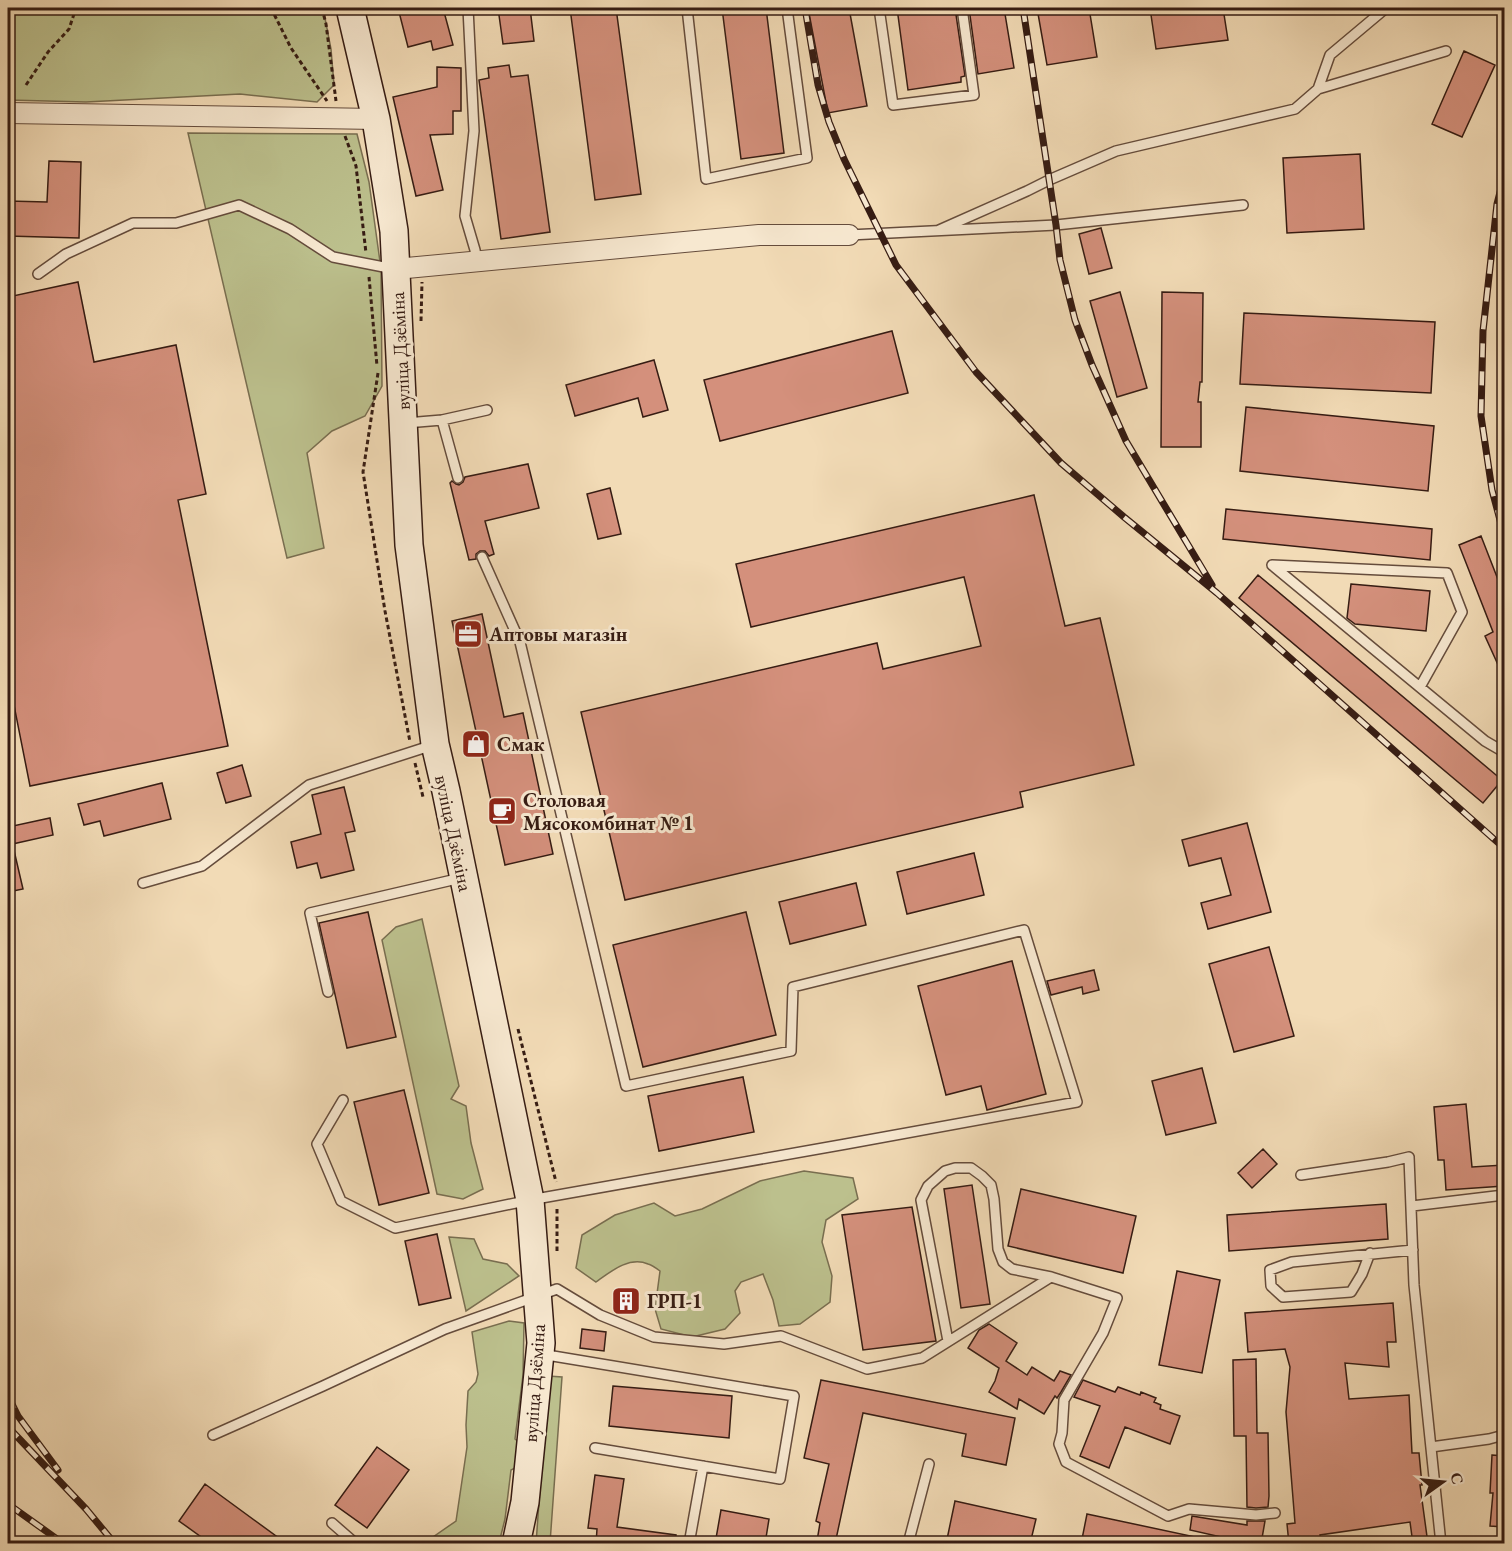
<svg xmlns="http://www.w3.org/2000/svg" width="1512" height="1551" viewBox="0 0 1512 1551" font-family="'EB Garamond',serif">
  <style>
    .green { fill: #bcc08d; stroke: #796e50; stroke-width: 1.5 }
    .building { fill: #d4907c; stroke: #361c13; stroke-width: 1.5 }
    .lines { fill: none; stroke-linecap: round; stroke-linejoin: round }
    .service-casing { stroke: #654c3c; stroke-width: 12 }
    .minor-casing { stroke: #654c3c; stroke-width: 22 }
    .secondary-casing { stroke: #361c13; stroke-width: 30 }
    .path { stroke: #361c13; stroke-width: 3; stroke-dasharray: 4.5 3; stroke-linecap: butt }
    .service { stroke: #f7e8d0; stroke-width: 9 }
    .minor { stroke: #f7e8d0; stroke-width: 20 }
    .secondary { stroke: #f7e8d0; stroke-width: 27 }
    .rail-casing { stroke: #361c13; stroke-width: 7 }
    .rail { stroke: #f7e8d0; stroke-width: 4.5; stroke-dasharray: 14; stroke-linecap: butt }
    .labels { text-anchor: middle; dominant-baseline: central; stroke-width: 6; stroke-linejoin: round; paint-order: stroke }
    .street-label { font-size: 20px; fill: #361c13; stroke: #f7e8d0 }
    .poi-label { font-size: 20px; font-weight: bold; fill: #361c13; stroke: #f7e8d0; text-anchor: start }
  </style>
  <rect width="100%" height="100%" fill="#f2dbb6"/>
  <filter id="stains"><feTurbulence type="fractalNoise" baseFrequency=".00333" numOctaves="4"/><feColorMatrix values="0 0 0 0 .2 0 0 0 0 .09 0 0 0 0 .02 0 0 0 .5 -.17"/></filter>
  <radialGradient id="worn" r=".72"><stop offset=".6" stop-color="#630" stop-opacity="0"/><stop offset="1" stop-color="#630" stop-opacity=".3"/></radialGradient>
  <!-- green -->
  <path class="green" d="M8 8H323L331 49 334 85 317 102 240 94 86 102 8 100Z
    M188 133 357 134 369 182 381 269 382 386 365 416 332 431 307 453 324 548 287 558Z
    M422 919 459 1086 451 1099 466 1106 471 1143 483 1189 463 1199 437 1194 382 940 396 927Z
    M804 1171 853 1178 858 1199 826 1220 822 1242 832 1276 830 1302 800 1324 779 1326 773 1300 763 1274 741 1282 735 1291 740 1313 725 1329 692 1337 661 1329 655 1309 660 1271C656 1268 652 1265 648 1264 629 1256 610 1272 596 1282L576 1268 582 1235 615 1215 654 1203 675 1216 702 1209 760 1181Z
    M449 1237 474 1239 483 1259 507 1264 519 1276 466 1311Z
    M509 1321 524 1323 523 1375 515 1439 521 1444 519 1466 511 1470 505 1519 499 1543 423 1544 456 1521 467 1447 466 1425 468 1391 476 1382 478 1374 472 1332Z
    M548 1376 562 1377 550 1543 536 1544Z"/>
  <!-- building -->
  <path class="building" d="M398 8H443L453 45 433 50 431 41 408 47Z
    M498 8H530L534 41 503 44Z
    M570 8H616L641 194 595 200Z
    M722 8H766L784 153 741 159Z
    M808 8H849L867 106 828 113Z
    M897 8H955L965 76 961 77V82L908 90Z
    M969 8H1004L1014 68 978 74Z
    M1037 8H1089L1097 57 1047 65Z
    M1150 8H1223L1228 40 1156 49Z
    M1464 51 1495 65 1462 137 1432 124Z
    M509 65 511 77 528 75 550 232 501 239 479 80 489 78 488 68Z
    M437 67 461 68V111H453V134L430 135 443 190 416 196 393 97 437 87Z
    M1360 154 1364 229 1287 233 1283 158Z
    M49 161 81 162 79 238 8 236V201L47 202Z
    M1101 228 1112 268 1089 274 1079 234Z
    M78 282 94 362 176 345 206 494 178 500 228 746 30 786 8 675V297Z
    M1120 292 1147 388 1117 397 1090 301Z
    M1162 292 1203 293 1202 382H1200L1198 402H1201V447H1161Z
    M1244 313 1435 322 1431 393 1240 384Z
    M892 331 908 393 720 441 704 380Z
    M654 360 668 410 643 417 638 398 575 416 566 385Z
    M1246 407 1434 426 1428 491 1240 471Z
    M528 464 539 508 485 521 494 554 489 556 485 551H480L476 554V559L469 560 450 483 452 481 456 484 459 485 463 482 465 477Z
    M610 488 621 534 598 539 587 494Z
    M1034 495 1065 626 1100 618 1134 765 1020 792 1023 807 625 900 581 712 877 643 883 669 981 646 964 577 751 627 736 564Z
    M1226 509 1432 529 1430 560 1223 539Z
    M1481 536 1504 595V678L1485 636 1493 632 1459 545Z
    M1258 575 1502 780 1483 803 1239 598Z
    M1351 584 1430 591 1426 631 1355 624 1347 618Z
    M482 614 504 717 523 713 553 854 505 865 452 621Z
    M242 765 251 796 226 803 217 773Z
    M162 783 171 819 104 836 100 821 84 825 78 804Z
    M344 787 355 831 345 833 354 870 321 878 317 863 297 868 291 842 321 834 312 795Z
    M50 818 53 835 8 845V827Z
    M1247 823 1271 912 1208 929 1201 903 1231 895 1221 858 1189 866 1182 840Z
    M8 846H13L23 889 8 892Z
    M974 853 984 895 907 914 897 872Z
    M856 883 866 925 790 944 779 902Z
    M368 912 396 1037 347 1048 319 923Z
    M746 912 776 1035 643 1067 613 945Z
    M1269 947 1294 1036 1234 1052 1209 964Z
    M1012 961 1046 1094 987 1110 981 1086 946 1095 918 986Z
    M1094 970 1099 990 1083 994 1082 987 1051 995 1047 981Z
    M1202 1068 1216 1123 1166 1135 1152 1081Z
    M743 1077 754 1132 659 1151 648 1096Z
    M404 1090 429 1193 379 1205 354 1102Z
    M1466 1104 1472 1167 1504 1165V1186L1446 1190 1444 1160H1438L1434 1107Z
    M1263 1149 1277 1164 1252 1188 1238 1173Z
    M972 1185 990 1304 961 1308 944 1189Z
    M1021 1189 1136 1216 1123 1273 1008 1246Z
    M1386 1204 1388 1239 1229 1251 1227 1215Z
    M912 1207 936 1341 863 1350 842 1215Z
    M437 1234 451 1298 419 1305 405 1241Z
    M1177 1271 1220 1280 1202 1373 1159 1365Z
    M618 1292 636 1294 634 1311 616 1309Z
    M1393 1303 1396 1342H1387L1389 1367 1345 1363 1349 1399 1409 1395 1412 1453H1419L1422 1485H1420L1428 1544H1413L1410 1522 1320 1535 1322 1544H1289L1287 1524 1295 1523 1286 1412 1290 1367 1285 1349 1248 1352 1245 1313Z
    M989 1324 1017 1343 1006 1361 1027 1375 1032 1367 1054 1381 1060 1371 1071 1375 1061 1392 1057 1398 1055 1396 1044 1414 1019 1399 1017 1409 989 1392 995 1381 999 1368 968 1348 979 1330Z
    M582 1329 606 1332 604 1351 580 1348Z
    M1256 1359 1257 1433H1268L1269 1496 1268 1507 1256 1508 1247 1507 1246 1436H1234L1233 1360Z
    M821 1380 1015 1418 1006 1465 962 1456 966 1434 863 1413 835 1544 817 1541 820 1523 816 1521 829 1464 804 1458Z
    M1083 1380 1115 1392 1118 1387 1140 1395 1141 1392 1156 1398 1154 1402 1161 1405 1160 1409 1180 1416 1170 1444 1125 1427 1109 1468 1080 1456 1100 1406 1074 1397Z
    M613 1386 732 1396 729 1438 609 1426Z
    M377 1447 409 1470 367 1528 335 1505Z
    M1492 1455 1504 1456V1527L1490 1526 1493 1493H1490Z
    M595 1475 624 1479 617 1527 676 1535 675 1544H596L597 1529 588 1528Z
    M205 1484 287 1544H211L179 1521Z
    M955 1501 1036 1519 1030 1544H946Z
    M721 1510 769 1519 765 1544H715Z
    M1087 1514 1200 1538 1199 1544H1081Z
    M1192 1516 1247 1525V1521H1265L1261 1544H1252L1190 1530Z"/>
  <g class="lines">
    <!-- service casing -->
    <g class="service-casing">
      <path id="service" d="M468 8 474 131 465 216 475 250 477 262
        M687 8 706 179 807 158 787 8
        M879 8 893 105 974 95 962 8
        M1318 89 1446 51
        M939 230 1027 191 1049 180 1116 151 1295 109 1318 89 1330 55 1386 8
        M849 235 1056 225 1243 205
        M38 274 66 254 133 223H176L239 205 290 229 333 257 394 269
        M442 420 487 410
        M406 423 442 420 458 478
        M1420 687 1462 612 1447 573 1272 565 1485 741 1504 752
        M143 883 202 866 309 785 433 745
        M328 992 310 913 461 878
        M343 1100 317 1144 341 1201 395 1228 530 1200 846 1144 1077 1102 1024 930 793 987 791 1051 626 1086 520 642 482 557
        M1301 1175 1388 1162 1409 1157 1414 1285 1441 1544
        M1412 1206 1504 1195
        M1370 1253 1362 1274 1351 1292 1283 1297 1271 1286 1270 1270 1292 1262 1413 1250
        M948 1341 921 1200 928 1186 945 1171 955 1168H971L982 1176 991 1185 994 1199 998 1249 1003 1262 1012 1269 1051 1277 1117 1298 1103 1333 1064 1400 1062 1433 1059 1444 1066 1462 1168 1516 1189 1509 1256 1515 1275 1513
        M542 1352 553 1356 794 1396 780 1479 595 1448
        M213 1435 323 1386 445 1329 557 1289 600 1315 654 1337 724 1344 781 1336 867 1369 922 1358 1051 1277
        M1431 1447 1489 1439 1504 1435
        M332 1523 356 1544
        M689 1544 703 1466
        M908 1544 929 1464"/>
    </g>
    <!-- minor casing -->
    <g class="minor-casing">
      <path id="minor" d="M8 113 376 119
        M396 269 759 235H849"/>
    </g>
    <!-- secondary casing -->
    <g class="secondary-casing">
      <path id="secondary" d="M350 8 376 119 394 231 409 545 435 744 446 791 530 1200 541 1343 525 1502 516 1544"/>
    </g>
    <!-- path -->
    <path class="path" d="M271 8 291 48 327 101
      M322 8 326 24 336 101
      M26 85 48 52 69 29 76 8
      M345 136 356 166 366 253
      M369 277 377 366
      M421 321 422 282
      M378 373 363 472 385 611 410 742
      M415 763 423 797
      M518 1029 556 1182
      M557 1251V1207"/>
    <!-- service -->
    <use href="#service" class="service"/>
    <!-- minor -->
    <use href="#minor" class="minor"/>
    <!-- secondary -->
    <use href="#secondary" class="secondary"/>
    <!-- rail casing -->
    <g class="rail-casing">
      <path id="rail" d="M805 8 818 85 829 122 844 159 896 265 976 372 1061 463 1124 517 1217 593 1504 848
        M1023 8 1056 225 1060 260 1075 320 1092 365 1126 441 1212 585
        M1504 177 1497 204 1483 331 1481 416 1492 490 1504 535
        M8 1396 18 1416 58 1470
        M8 1427 86 1509 115 1544
        M8 1504 64 1544"/>
    </g>
    <!-- rail -->
    <use href="#rail" class="rail"/>
  </g>
  <!-- icons -->
  <defs>
    <g id="office-square" transform="scale(1.5)"><rect x="-9" y="-9" width="18" height="18" rx="4" fill="#8f2418" stroke="#f7e8d0"/><path d="M-6-3h4V-5.5h4V-3h4V5H-6ZM-1-4.5V-3h2v-1.5ZM-6 0V1H6V0Z" fill="#fff"/></g>
    <g id="shop-square" transform="scale(1.5)"><rect x="-9" y="-9" width="18" height="18" rx="4" fill="#8f2418" stroke="#f7e8d0"/><path d="M-5-2.5h2.3a2.7 3.5 0 0 1 5.4 0H5L5.5 6h-11ZM-1.5-2.5h3a1.5 2.3 0 0 0-3 0Z" fill="#fff"/></g>
    <g id="cafe-square" transform="scale(1.5)"><rect x="-9" y="-9" width="18" height="18" rx="4" fill="#8f2418" stroke="#f7e8d0"/><path d="M-5.5-4.5H6V0H3Q3 3.5 0 3.5H-2.5Q-5.5 3.5-5.5 0ZM3-3.2v2h1.7v-2ZM-6 4.5H4V6H-6Z" fill="#fff"/></g>
    <g id="building-square" transform="scale(1.5)"><rect x="-9" y="-9" width="18" height="18" rx="4" fill="#8f2418" stroke="#f7e8d0"/><path d="M-4-6H4V6H1V3H-1V6H-4ZM-2.5-4.3h1.7v1.8h-1.7ZM.8-4.3h1.7v1.8H.8ZM-2.5-1h1.7V.8h-1.7ZM.8-1h1.7V.8H.8Z" fill="#fff"/></g>
  </defs>
  <g fill-rule="evenodd">
    <use href="#office-square" x="468" y="634"/>
    <use href="#shop-square" x="476" y="744"/>
    <use href="#cafe-square" x="502" y="811"/>
    <use href="#building-square" x="626" y="1301"/>
  </g>
  <g class="labels">
    <!-- street labels -->
    <g class="street-label">
      <text transform="translate(400 351) rotate(-93)">вуліца Дзёміна</text>
      <text transform="translate(454 833) rotate(78)">вуліца Дзёміна</text>
      <text transform="translate(534 1383) rotate(-86)">вуліца Дзёміна</text>
    </g>
    <!-- poi labels -->
    <g class="poi-label">
      <text x="489" y="634">Аптовы магазін</text>
      <text x="497" y="744">Смак</text>
      <text x="523" y="800">Столовая<tspan x="523" dy="23">Мясокомбинат № 1</tspan></text>
      <text x="647" y="1301">ГРП-1</text>
    </g>
  </g>
  <!-- margin -->
  <rect width="1512" height="1551" fill="none" stroke="#f2dbb6" stroke-width="30"/>
  <rect x="9" y="9" width="1494" height="1533" fill="none" stroke="#361c13" stroke-width="3"/>
  <rect x="15" y="15" width="1482" height="1521" fill="none" stroke="#361c13" stroke-width="1.5"/>
  <!-- north arrow -->
  <g transform="translate(1443 1482) rotate(75)" stroke="#f7e8d0" stroke-width="4.5" paint-order="stroke">
  <path d="M0-4.5L10 22L0 15L-10 22Z" fill="#361c13"/>
  <text y="-9" font-size="16" font-weight="bold" text-anchor="middle" fill="#361c13">С</text>
  </g>
  <rect width="100%" height="100%" filter="url(#stains)"/>
  <rect width="100%" height="100%" fill="url(#worn)"/>
</svg>
